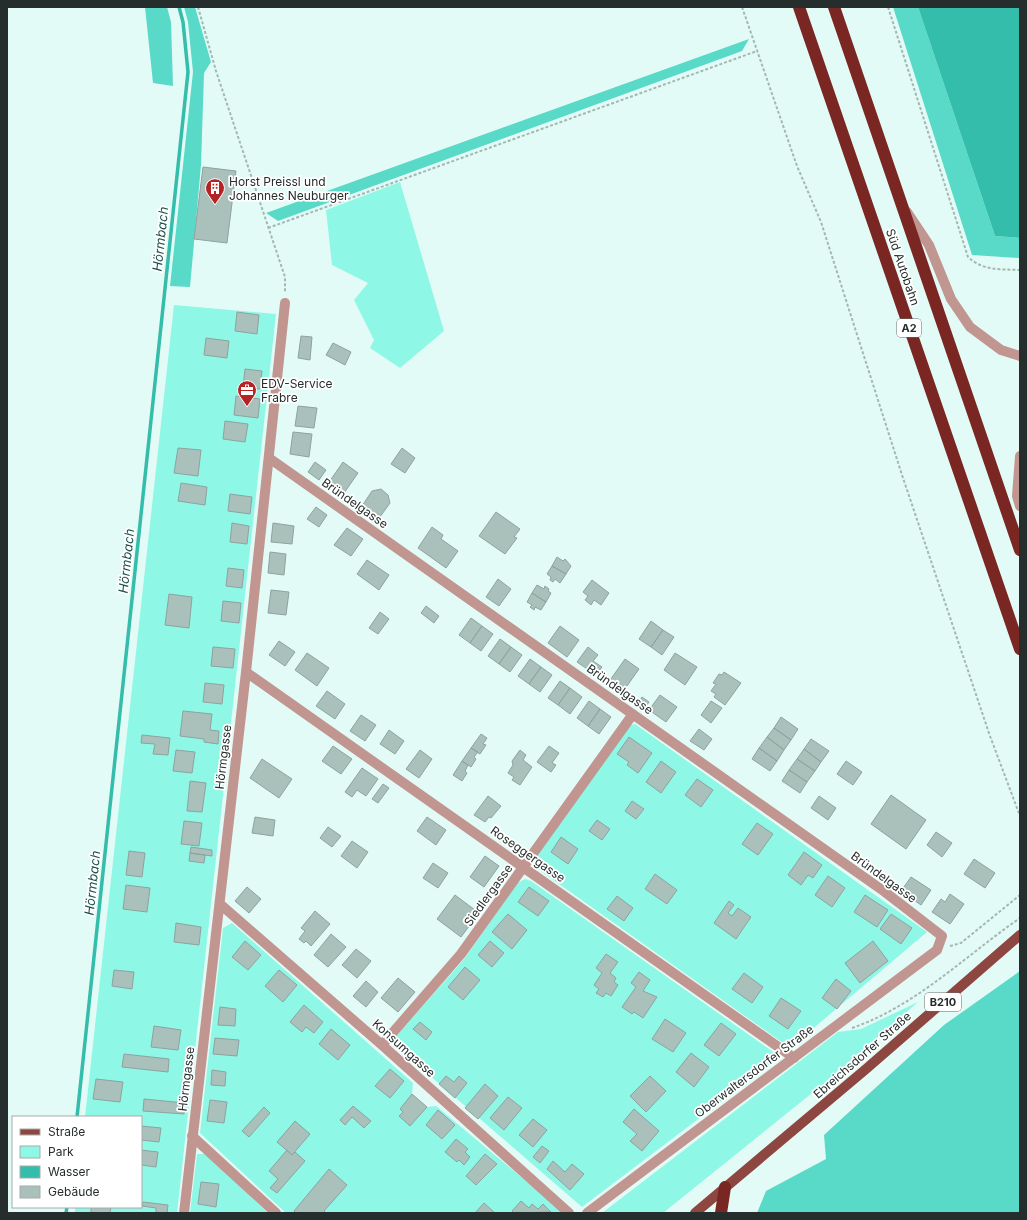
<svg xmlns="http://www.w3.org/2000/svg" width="1027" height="1220" viewBox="0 0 1027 1220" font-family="Inter,sans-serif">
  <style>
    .green { fill: #8ef7e6 }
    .forest { fill: #59dac8 }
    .water { fill: #34bdab }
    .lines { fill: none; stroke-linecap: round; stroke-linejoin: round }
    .stream { stroke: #34bdab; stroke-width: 3.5 }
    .building { fill: #a9c0bb; stroke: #8da39f }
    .path { stroke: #a4b7b3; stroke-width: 2; stroke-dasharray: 3 2; stroke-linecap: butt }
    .minor { stroke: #c19691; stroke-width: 10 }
    .major { stroke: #8e4640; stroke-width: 10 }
    .highway { stroke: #7a2723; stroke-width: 12 }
    .labels { text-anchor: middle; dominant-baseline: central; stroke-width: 3.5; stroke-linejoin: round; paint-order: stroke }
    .shield { fill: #fff; stroke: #666d6b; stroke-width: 1 }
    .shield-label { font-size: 11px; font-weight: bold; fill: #252e2c }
    .poi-label { font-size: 12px; fill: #252e2c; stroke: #fff; text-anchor: start }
    .street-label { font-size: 12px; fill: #252e2c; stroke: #fff }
    .water-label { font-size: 13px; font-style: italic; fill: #195149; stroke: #fff }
  </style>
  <rect width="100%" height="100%" fill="#e3fbf6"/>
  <!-- green -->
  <path class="green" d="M400 182 444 331 400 368 370 348 374 340 354 300 368 283 332 265 326 210Z
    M174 305 276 314 177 1213H75V1207H141V1117H85Z
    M635 724 927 932 790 1048 538 869 536 857 629 726Z
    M525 879 531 881 776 1054 775 1061 582 1207 391 1042 465 958 517 883Z
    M232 923 413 1083 412 1094 427 1107 436 1106 562 1211V1213H286L200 1133 223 928Z
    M918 1002 837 1073 663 1213H602L838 1032 861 1029Z
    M197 1154H206L268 1213H190Z"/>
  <!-- forest -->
  <path class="forest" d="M145 7H167L171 22 173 86 153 83Z
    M184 7H195L211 62 204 73 201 165 190 287 170 286 193 72 188 22Z
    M893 7H918L995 236 1020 238V258L972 255Z
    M749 39 742 51 278 221 266 213Z
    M1020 971V1213H757L766 1191 826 1159 824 1135 944 1025Z"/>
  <!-- water -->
  <path class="water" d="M918 7H1020V238L995 236Z"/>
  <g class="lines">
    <!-- stream -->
    <path class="stream" d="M77 1117 188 72 183 22 179 7
      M66 1213 67 1207"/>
  </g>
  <!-- building -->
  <path class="building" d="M203 167 236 171 227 243 194 239Z
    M237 312 259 315 257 334 235 331Z
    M301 336 312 337 310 360 298 358Z
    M206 338 229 341 227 358 204 355Z
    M333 343 351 352 345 365 326 355Z
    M245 369 262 371 260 389 243 387Z
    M236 396 260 399 258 418 234 415Z
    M298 406 317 408 314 428 295 426Z
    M225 421 248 424 245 442 223 439Z
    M293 432 312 434 309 457 290 454Z
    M178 448 201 450 198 476 174 473Z
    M402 448 415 458 405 473 391 464Z
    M315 462 326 470 319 480 308 472Z
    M343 462 358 473 342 496 327 485Z
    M181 483 207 487 205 505 178 501Z
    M381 489 388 495 390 503 377 521 360 509 372 491Z
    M230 494 252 497 250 514 228 511Z
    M316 507 327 515 319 527 307 519Z
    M496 512 520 529 514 537 517 538 505 554 479 536Z
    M232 523 249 526 247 544 230 542Z
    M273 523 294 526 292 544 271 542Z
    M432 527 443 535 441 539 458 551 446 568 418 548Z
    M347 528 363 539 351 556 334 545Z
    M270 552 286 554 284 575 268 573Z
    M557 557 563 561 565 559 571 566 566 574 552 566Z
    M367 560 389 575 379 590 357 574Z
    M552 566 566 574 560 583 555 579 553 582 550 580 551 577 547 574Z
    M228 568 244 570 242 588 226 586Z
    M498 579 511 589 499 606 486 597Z
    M592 580 609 593 601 605 594 600 591 605 585 600 588 596 583 592Z
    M537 585 544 589 545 586 549 589 548 591 551 593 546 602 532 593Z
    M271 590 289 592 286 615 268 613Z
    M532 593 546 602 541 610 535 607 534 610 530 607 532 605 527 602Z
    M169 594 192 597 189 628 165 625Z
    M223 601 241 603 239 623 221 621Z
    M426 606 439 616 434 623 421 613Z
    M380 612 389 619 378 634 369 628Z
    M471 618 482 626 470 643 459 635Z
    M651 621 663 630 651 647 639 639Z
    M482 626 493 634 481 651 470 643Z
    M560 626 579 640 567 657 548 643Z
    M663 630 674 637 662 655 651 647Z
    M500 639 511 647 499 664 488 656Z
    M279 641 295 652 285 666 269 655Z
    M213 647 235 649 233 668 211 666Z
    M511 647 522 655 510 672 499 664Z
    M588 647 598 655 593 661 602 667 596 675 577 662Z
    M307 653 329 668 317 686 295 670Z
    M675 653 697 667 685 685 664 670Z
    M530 659 541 667 529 684 518 676Z
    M625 659 639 669 622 693 608 683Z
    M541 667 552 675 540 692 529 684Z
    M724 672 741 683 725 705 714 697 716 694 711 691 716 684 713 683 719 674 722 675Z
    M560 681 570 688 558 705 548 698Z
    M205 683 224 685 222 704 203 702Z
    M570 688 582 697 570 714 558 705Z
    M327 691 345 704 335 719 316 706Z
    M660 695 677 707 666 722 649 710Z
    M642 697 649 702 644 709 637 704Z
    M589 701 600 709 588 726 577 718Z
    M711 701 722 708 711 723 701 715Z
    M600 709 611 717 599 734 588 726Z
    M183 711 212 714 210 730 219 731 218 744 204 742V739L180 736Z
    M361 715 376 725 365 741 350 731Z
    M781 717 798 729 791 740 774 728Z
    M774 728 791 740 784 750 767 737Z
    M699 729 712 739 704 750 690 741Z
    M389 730 404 741 395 754 380 744Z
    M481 734 487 738 483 744 486 745 480 754 471 748Z
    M142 735 170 738 168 755 153 754 155 744 141 743Z
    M629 737 652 753 638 773 627 765 629 762 617 754Z
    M767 737 784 750 777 761 759 748Z
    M811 739 829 751 821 762 804 749Z
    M333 746 352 759 341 774 322 761Z
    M549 746 559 753 552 763 556 765 551 772 537 762Z
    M471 748 478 752 474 757 476 759 471 767 462 761Z
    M759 748 777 761 770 771 752 759Z
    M804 749 821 762 815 771 797 759Z
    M176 750 195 752 192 773 173 771Z
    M420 750 432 759 419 778 406 769Z
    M520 750 526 755 523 760 532 767 520 785 512 780 514 777 508 773 513 765 512 761Z
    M262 759 292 779 279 798 250 778Z
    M797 759 815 771 807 782 789 770Z
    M462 761 468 765 465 771 467 773 462 781 453 775Z
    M661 761 676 772 661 793 646 782Z
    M846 761 862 772 853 785 837 774Z
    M362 768 378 779 366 796 357 790 352 797 345 792Z
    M789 770 807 782 800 793 782 781Z
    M697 779 713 790 701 807 685 795Z
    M190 781 206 783 202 812 187 811Z
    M383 784 389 788 378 803 372 799Z
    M891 795 926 820 906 849 871 824Z
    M488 796 501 806 491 818 489 817 485 822 474 815Z
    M819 796 836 808 828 820 811 808Z
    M632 801 644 809 636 819 625 811Z
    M255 817 275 820 273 836 252 833Z
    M427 817 446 830 436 845 417 831Z
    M597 820 610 829 602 840 589 831Z
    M184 821 202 823 199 846 181 844Z
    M757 823 773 834 758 855 742 844Z
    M328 827 341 836 332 847 320 838Z
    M936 832 952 843 942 857 927 845Z
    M561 837 578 849 568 864 551 852Z
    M352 841 368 852 357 868 341 856Z
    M191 847 212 850V856L190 853Z
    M129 851 145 853 142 877 126 875Z
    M804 852 822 865 813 878 808 875 801 885 788 875Z
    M190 853 205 855 204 863 189 861Z
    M485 856 499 866 484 887 470 877Z
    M974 859 995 873 985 888 964 874Z
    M433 863 448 873 438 888 423 878Z
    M655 874 677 890 667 904 645 889Z
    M828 876 845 888 832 907 815 895Z
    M911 877 931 890 921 905 901 891Z
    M126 885 150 888 147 912 123 909Z
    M247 887 261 899 249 913 235 901Z
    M529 887 549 901 538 916 518 902Z
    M950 894 964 904 950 924 932 912 941 899 945 902Z
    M455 895 479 913 461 937 437 919Z
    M865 895 888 910 877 927 854 912Z
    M617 896 633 908 624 921 607 909Z
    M729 901 734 905 728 913 732 916 738 908 751 917 736 939 714 923Z
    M315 911 330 924 311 946 306 941 304 943 299 939 305 931 301 928Z
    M508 914 527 930 512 949 492 932Z
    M891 914 912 928 901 944 880 929Z
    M176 923 201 927 199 945 174 942Z
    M331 934 346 947 328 967 314 955Z
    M245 941 261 955 248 970 232 957Z
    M490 941 504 953 492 967 478 955Z
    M873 941 888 961 860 983 845 963Z
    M356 949 371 961 357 978 342 965Z
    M606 954 618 962 610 973 616 978 614 982 618 985 611 996 606 993 603 997 596 993 599 989 594 985 602 973 596 968Z
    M465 967 480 980 463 1000 448 987Z
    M114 970 134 972 132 989 112 986Z
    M279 970 297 985 283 1002 265 986Z
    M639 972 650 980 643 991 657 997 643 1018 634 1012 632 1014 622 1007 636 987 631 983Z
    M744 973 763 987 752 1003 732 989Z
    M398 978 415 992 398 1012 381 998Z
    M836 979 851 991 837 1009 822 998Z
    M366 981 378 992 366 1007 353 996Z
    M781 998 801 1011 788 1029 769 1016Z
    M304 1005 323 1022 314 1033 306 1027 302 1032 290 1022Z
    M220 1007 236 1009 235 1026 218 1025Z
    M665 1019 686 1033 673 1052 652 1039Z
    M420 1022 432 1032 426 1040 413 1029Z
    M721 1023 736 1034 719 1056 704 1045Z
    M154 1026 181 1030 178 1050 151 1047Z
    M331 1029 350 1045 338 1060 319 1044Z
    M215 1038 239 1040 237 1056 213 1054Z
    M691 1053 709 1067 694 1087 676 1072Z
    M124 1054 169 1059 168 1072 122 1067Z
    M390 1069 404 1081 390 1098 375 1086Z
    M212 1070 226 1072 225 1086 211 1085Z
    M446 1076 454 1082 459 1076 467 1083 455 1098 439 1084Z
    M650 1076 666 1091 646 1112 630 1096Z
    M96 1079 123 1082 120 1102 93 1099Z
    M485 1084 498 1096 478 1119 465 1108Z
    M412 1094 427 1107 410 1126 399 1116 403 1112 400 1109Z
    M508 1097 522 1108 504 1130 490 1118Z
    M144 1099 185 1103 184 1114 143 1111Z
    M210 1100 227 1102 224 1123 207 1121Z
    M353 1106 371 1121 364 1128 352 1117 345 1125 340 1120Z
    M264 1107 270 1113 249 1137 242 1131Z
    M634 1109 659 1131 642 1151 630 1141 637 1134 623 1122Z
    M438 1110 455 1125 442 1139 426 1125Z
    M533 1119 547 1130 533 1147 519 1135Z
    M295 1121 310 1134 292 1155 277 1142Z
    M141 1126 161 1128 159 1142 141 1140Z
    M456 1139 468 1149 465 1152 470 1157 464 1165 459 1160 457 1162 445 1152Z
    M542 1146 549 1151 540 1163 533 1157Z
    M141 1150 158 1152 156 1167 141 1165Z
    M287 1150 292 1155 295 1152 305 1161 277 1193 270 1188 278 1179 269 1171Z
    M485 1154 497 1164 476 1185 466 1176Z
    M553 1161 565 1172 572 1164 584 1174 570 1190 547 1169Z
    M329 1169 347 1185 324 1211 326 1213H296L294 1211Z
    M201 1182 219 1184 216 1207 198 1204Z
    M521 1201 529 1208 532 1204 538 1209 543 1204 551 1212 514 1213 512 1211Z
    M143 1202 168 1205 167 1213H158L156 1212V1208L142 1206Z
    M484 1203 495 1213H475Z
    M91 1207H111L110 1213H91Z"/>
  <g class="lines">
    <!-- path -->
    <path class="path" d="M198 7 216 71 285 277V292
      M742 7 797 166 821 222 902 475 990 736 1020 816
      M888 7 968 257C983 271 1000 269 1020 270
      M268 228 757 51
      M950 946 961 943 1020 895
      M852 1028C916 1006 965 956 1020 918"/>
    <!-- minor -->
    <path class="minor" d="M907 212 929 245 951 299 970 327 1001 350 1020 356
      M1020 456 1017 496 1020 506
      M269 458 885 892 942 936 937 950 587 1213
      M246 672 794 1058
      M220 904 382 1045 569 1213
      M382 1045 461 954 633 714
      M192 1136 276 1213
      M184 1213 246 672 285 303"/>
    <!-- major -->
    <path class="major" d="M695 1213 866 1069 1020 935"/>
    <!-- highway -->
    <path class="highway" d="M799 7 1020 649
      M834 7 1020 550
      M721 1213 725 1187"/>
  </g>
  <!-- icons -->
  <defs>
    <g id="building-pin" transform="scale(1)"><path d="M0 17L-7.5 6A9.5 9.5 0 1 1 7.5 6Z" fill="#b42424" stroke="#fff"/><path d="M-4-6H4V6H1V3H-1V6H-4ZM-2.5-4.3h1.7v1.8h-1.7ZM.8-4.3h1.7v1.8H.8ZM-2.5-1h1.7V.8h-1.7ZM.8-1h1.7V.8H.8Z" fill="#fff"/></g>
    <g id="office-pin" transform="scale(1)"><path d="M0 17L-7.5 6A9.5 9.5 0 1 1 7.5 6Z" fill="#b42424" stroke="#fff"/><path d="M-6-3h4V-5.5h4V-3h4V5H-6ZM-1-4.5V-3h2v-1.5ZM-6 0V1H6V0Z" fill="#fff"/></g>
  </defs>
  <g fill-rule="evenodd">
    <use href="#building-pin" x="215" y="188"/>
    <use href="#office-pin" x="247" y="390"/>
  </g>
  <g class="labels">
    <!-- shield labels -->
    <g class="shield">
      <rect x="897" y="319" width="24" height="18" rx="3"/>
      <rect x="925" y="993" width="36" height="18" rx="3"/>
    </g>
    <g class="shield-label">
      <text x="909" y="328">A2</text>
      <text x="943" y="1002">B210</text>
    </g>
    <!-- poi labels -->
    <g class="poi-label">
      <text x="229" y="181">Horst Preissl und<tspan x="229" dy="14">Johannes Neuburger</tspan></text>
      <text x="261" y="383">EDV-Service<tspan x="261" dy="14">Frabre</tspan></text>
    </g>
    <!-- street labels -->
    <g class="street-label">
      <text transform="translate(903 267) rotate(71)">Süd Autobahn</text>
      <text transform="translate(355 503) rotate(35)">Bründelgasse</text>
      <text transform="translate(620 689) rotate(35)">Bründelgasse</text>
      <text transform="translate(223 757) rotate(-83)">Hörmgasse</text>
      <text transform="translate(528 854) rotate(35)">Roseggergasse</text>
      <text transform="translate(884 877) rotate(36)">Bründelgasse</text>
      <text transform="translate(488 895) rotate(-54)">Siedlergasse</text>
      <text transform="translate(404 1048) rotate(42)">Konsumgasse</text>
      <text transform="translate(862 1055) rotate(-41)">Ebreichsdorfer Straße</text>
      <text transform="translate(754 1071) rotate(-37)">Oberwaltersdorfer Straße</text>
      <text transform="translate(186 1079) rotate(-83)">Hörmgasse</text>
    </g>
    <!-- water labels -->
    <g class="water-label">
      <text transform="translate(160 239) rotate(-84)">Hörmbach</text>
      <text transform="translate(126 561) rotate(-84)">Hörmbach</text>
      <text transform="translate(92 883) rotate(-84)">Hörmbach</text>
    </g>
  </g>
  <!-- border -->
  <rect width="1027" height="1220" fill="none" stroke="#252e2c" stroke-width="16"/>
  <!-- legend -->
  <rect x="12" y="1116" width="130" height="92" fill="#ffffff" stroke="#a8abab"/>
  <rect x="20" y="1129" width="20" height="6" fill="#8e4640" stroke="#a8abab"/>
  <text x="48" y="1136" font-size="12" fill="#252e2c">Straße</text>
  <rect x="20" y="1146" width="20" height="12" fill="#8ef7e6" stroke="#a8abab"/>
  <text x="48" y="1156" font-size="12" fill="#252e2c">Park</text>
  <rect x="20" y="1166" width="20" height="12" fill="#34bdab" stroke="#a8abab"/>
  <text x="48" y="1176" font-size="12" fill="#252e2c">Wasser</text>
  <rect x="20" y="1186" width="20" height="12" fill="#a9c0bb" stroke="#a8abab"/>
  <text x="48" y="1196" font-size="12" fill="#252e2c">Gebäude</text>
</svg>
